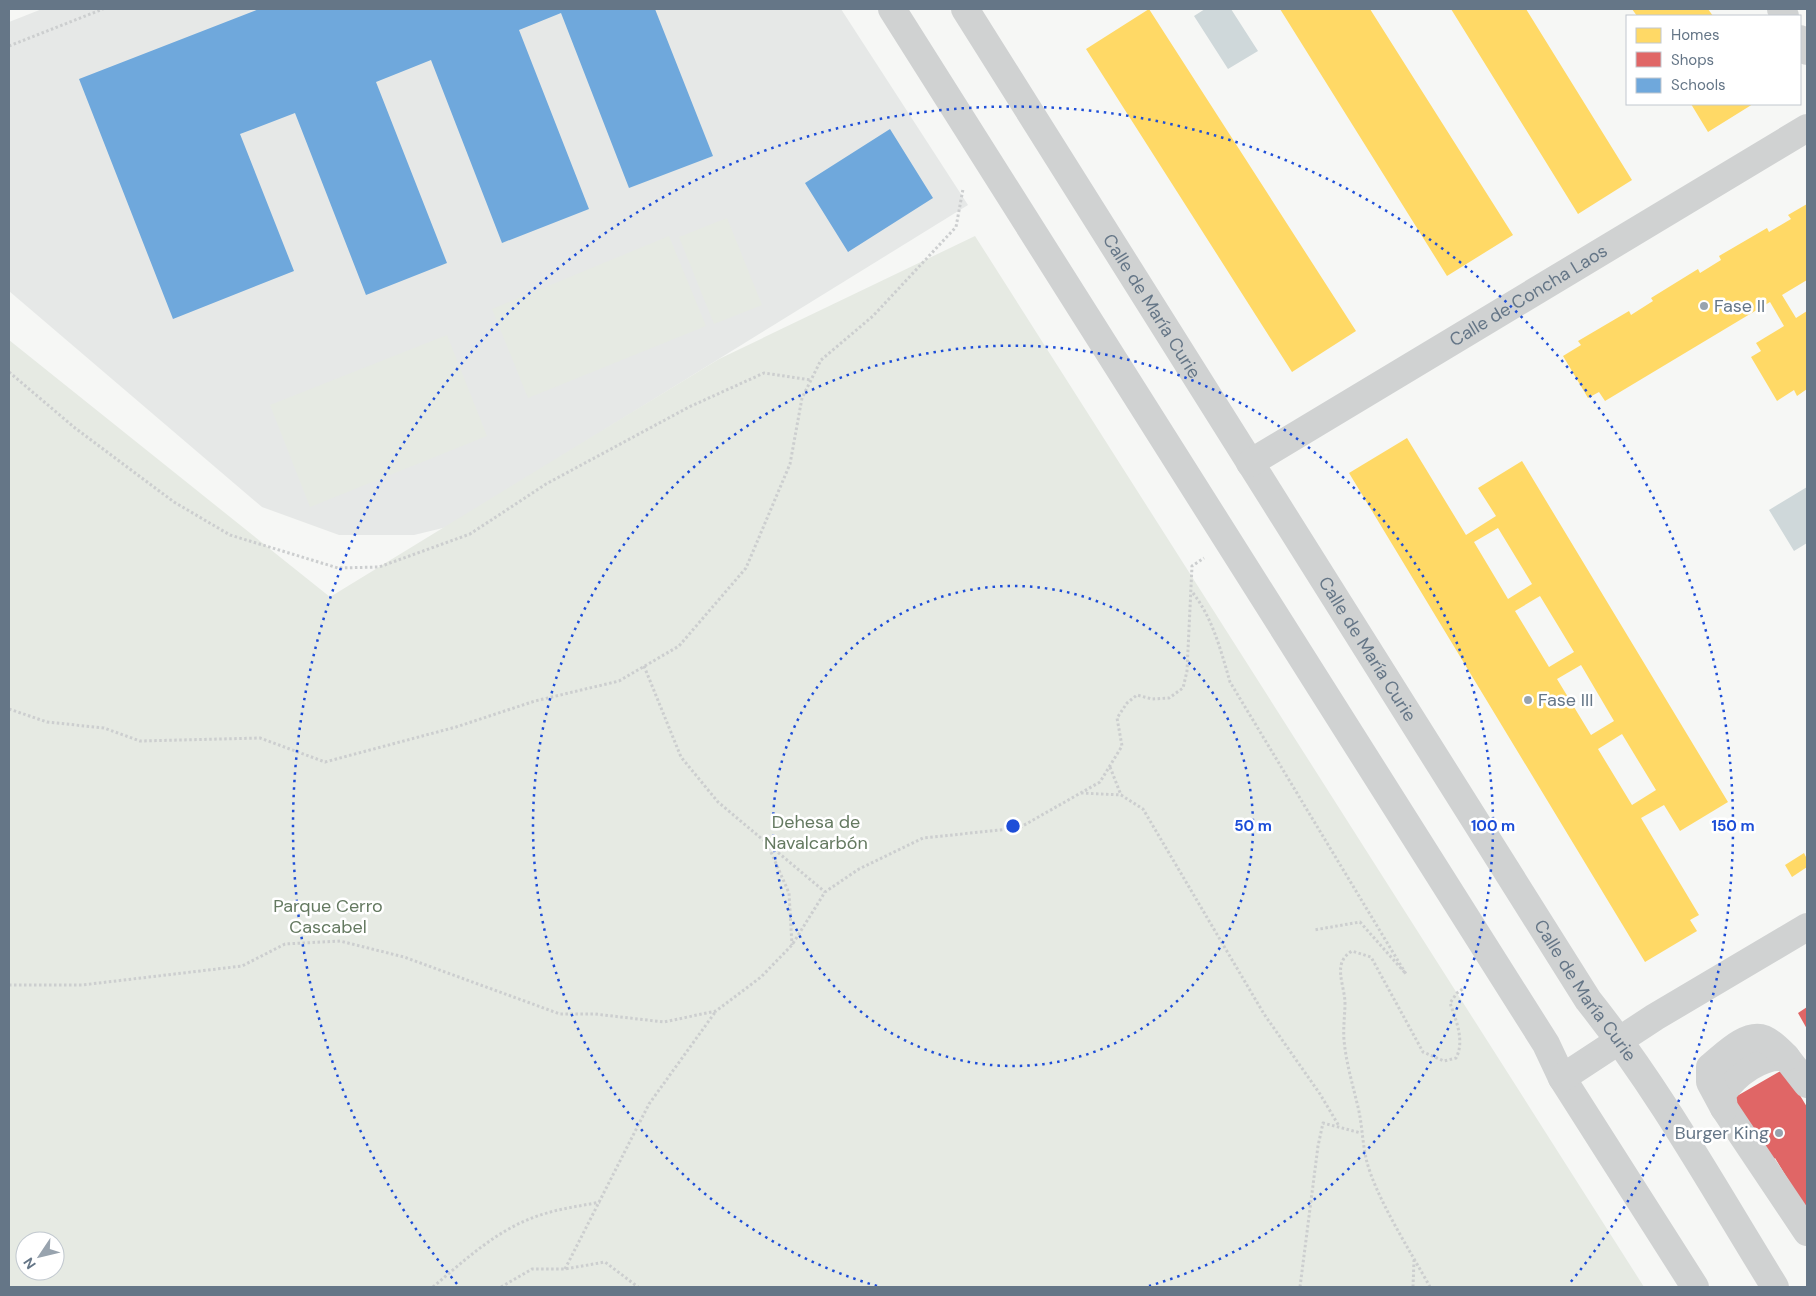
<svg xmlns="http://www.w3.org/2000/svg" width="1816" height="1296" viewBox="0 0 1816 1296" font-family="'DM Sans',sans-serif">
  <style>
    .built { fill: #e6e8e7 }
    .green { fill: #e6eae3; fill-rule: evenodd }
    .water { fill: #cfd8da }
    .homes { fill: #ffd966; fill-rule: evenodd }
    .shops { fill: #e06666 }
    .schools { fill: #6fa8dc }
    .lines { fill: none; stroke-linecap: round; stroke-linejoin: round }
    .path { stroke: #cccecf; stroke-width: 3; stroke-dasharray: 2.5 2.5; stroke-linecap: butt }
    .minor { stroke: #d0d2d2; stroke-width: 28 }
    .ring { fill: none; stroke: #1d4ed8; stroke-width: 2.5; stroke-dasharray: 2.5 5 }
    .poi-dot { fill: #98a3ae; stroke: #fff; stroke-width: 2 }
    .labels { text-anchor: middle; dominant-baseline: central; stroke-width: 5; stroke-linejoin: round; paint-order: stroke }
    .street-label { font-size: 18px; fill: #657687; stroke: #fff }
    .poi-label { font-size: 18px; fill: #657687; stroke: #fff; text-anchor: start }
    .park-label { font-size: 18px; fill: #647960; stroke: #fff }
    .centre { fill: #1d4ed8; stroke: #fff; stroke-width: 2.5 }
    .ring-label { font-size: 15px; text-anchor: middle; font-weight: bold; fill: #1d4ed8; stroke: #fff; stroke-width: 5; stroke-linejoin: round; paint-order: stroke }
  </style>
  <rect width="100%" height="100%" fill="#f6f7f5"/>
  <!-- built -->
  <path class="built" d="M42 9H841L968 205 447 527 414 535H339L262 507 9 291V22Z"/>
  <!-- green -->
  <path class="green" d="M727 218 762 305 714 324 679 237Z
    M669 236 706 326 528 398 492 309Z
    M975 236 1644 1287H9V340L330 597 719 359ZM25 1241H55V1271H25Z
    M447 335 487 436 310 507 270 405Z"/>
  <!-- water -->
  <path class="water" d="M1205 9H1231L1258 51 1228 69 1194 16Z
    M1807 487V543L1794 551 1769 510Z"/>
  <!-- homes -->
  <path class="homes" d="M1149 9 1356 331 1292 372 1086 49Z
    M1280 9H1370L1513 235 1447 276Z
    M1451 9H1526L1632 180 1578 214Z
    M1632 9H1708L1713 16H1637Z
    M1691 104H1753L1708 132Z
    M1807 204V280L1782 295 1796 318 1807 311V389L1797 396 1794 390 1777 401 1751 357 1761 351 1756 343 1784 326 1770 302 1605 401 1599 392 1588 398 1563 356 1581 345 1578 341 1629 311 1631 315 1653 301 1651 298 1698 269 1700 273 1721 260 1719 256 1767 228 1769 232 1791 219 1788 215Z
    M1407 438 1466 535 1496 516 1478 488 1522 461 1728 802 1680 831 1664 805 1641 818 1699 915 1690 920 1697 931 1645 962 1349 473ZM1498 528 1532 584 1508 599 1474 542ZM1540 596 1574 652 1549 667 1515 611ZM1581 665 1614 721 1591 735 1557 679ZM1622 734 1656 790 1632 805 1598 749Z
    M1804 853 1807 859V867L1792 877 1785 865Z"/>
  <!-- shops -->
  <path class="shops" d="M1807 1007V1029L1798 1013Z
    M1784 1069 1807 1107V1211L1775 1158 1770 1163 1730 1100Z"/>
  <!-- schools -->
  <path class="schools" d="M259 9H655L713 156 629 188 561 13 519 30 589 209 502 243 431 60 376 82 447 263 366 295 295 113 240 134 294 271 173 319 79 79Z
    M890 129 933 198 848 252 805 183Z"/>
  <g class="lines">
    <!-- path -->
    <path class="path" d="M9 46 103 9
      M9 372 75 428 174 502 230 535 338 568 379 567 470 534 546 484 689 407 764 373 811 380
      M1193 593C1213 619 1221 651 1230 682L1406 974 1360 922 1314 930
      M644 666 681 757 718 802 825 892
      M9 709 47 722 104 728 140 741 260 738 325 762 456 727 535 701 619 681 679 646 746 568 790 464 802 398 821 360 873 316 956 227 963 189
      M1110 767 1121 795
      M1081 793 1121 795 1143 809 1264 1014 1320 1094 1339 1126
      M767 843 789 893 792 945
      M9 985H82L242 966 285 944 340 941 404 957 560 1014H595L664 1022 716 1011 761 977 792 945 825 892 859 869 923 838 1019 828 1100 782 1122 746 1117 718 1127 703 1137 695 1152 699 1169 698 1183 688 1187 671 1192 566 1204 558
      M565 1269 649 1104 716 1011
      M433 1287C466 1259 501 1226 544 1214 562 1208 581 1206 600 1202
      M501 1287 532 1269H565L605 1262 638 1287
      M1300 1287 1318 1146 1323 1123 1361 1133
      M1413 1287 1414 1260
      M1430 1287C1411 1252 1374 1195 1366 1158 1362 1140 1362 1121 1357 1103 1352 1082 1346 1062 1344 1040 1343 1027 1345 1015 1345 1002 1344 983 1332 963 1352 951L1371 957 1423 1052 1444 1061 1456 1058C1465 1041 1456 1020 1450 1003L1457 993 1465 987"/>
    <!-- minor -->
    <g class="minor">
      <path d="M892 9 1546 1044 1562 1078 1695 1287"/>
      <path id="s1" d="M965 9 1588 1000C1659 1089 1715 1190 1775 1287"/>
      <path d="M1781 9 1785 16"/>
      <path d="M1800 39 1807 51"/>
      <path id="s2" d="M1250 463 1807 128"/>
      <path d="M1562 1078 1655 1017 1807 927"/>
      <path d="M1807 1084 1786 1057C1762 1054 1735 1074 1722 1094L1724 1108 1807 1232"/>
      <path d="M1724 1108 1710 1082V1067C1723 1057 1746 1032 1764 1039 1773 1043 1780 1051 1786 1057"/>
    </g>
  </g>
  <!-- distance rings -->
  <g class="ring">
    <circle cx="1013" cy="826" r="240"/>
    <path d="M877 1286A480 480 0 1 1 1149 1286"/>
    <path d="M457 1284A720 720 0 1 1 1569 1284"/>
  </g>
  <!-- markers -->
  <g class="poi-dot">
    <circle cx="1704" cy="306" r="5"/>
    <circle cx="1528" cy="700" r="5"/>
    <circle cx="1779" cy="1133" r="5"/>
  </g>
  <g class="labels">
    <!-- street labels -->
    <g class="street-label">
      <text stroke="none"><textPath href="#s2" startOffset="325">Calle de Concha Laos</textPath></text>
      <text stroke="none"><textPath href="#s1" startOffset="351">Calle de María Curie</textPath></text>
      <text stroke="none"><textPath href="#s1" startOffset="756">Calle de María Curie</textPath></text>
      <text stroke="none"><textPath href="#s1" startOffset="1161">Calle de María Curie</textPath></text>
    </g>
    <!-- poi labels -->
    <g class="poi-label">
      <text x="1714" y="306">Fase II</text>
      <text x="1538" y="700">Fase III</text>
      <text x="1769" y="1133" text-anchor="end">Burger King</text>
    </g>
    <!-- park labels -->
    <g class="park-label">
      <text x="816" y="822">Dehesa de<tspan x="816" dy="21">Navalcarbón</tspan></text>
      <text x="328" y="906">Parque Cerro<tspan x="328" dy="21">Cascabel</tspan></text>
    </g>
  </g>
  <circle cx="1013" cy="826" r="8" class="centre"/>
  <g class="ring-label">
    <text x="1253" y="831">50 m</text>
    <text x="1493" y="831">100 m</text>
    <text x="1733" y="831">150 m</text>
  </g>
  <!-- border -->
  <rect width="1816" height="1296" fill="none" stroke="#657687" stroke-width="20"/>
  <!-- legend -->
  <rect x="1626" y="15" width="175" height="90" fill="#ffffff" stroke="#c1c8cf"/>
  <rect x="1636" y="28" width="25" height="15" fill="#ffd966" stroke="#c1c8cf"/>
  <text x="1671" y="40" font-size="15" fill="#657687">Homes</text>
  <rect x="1636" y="52" width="25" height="15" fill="#e06666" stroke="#c1c8cf"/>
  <text x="1671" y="65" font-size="15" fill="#657687">Shops</text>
  <rect x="1636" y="78" width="25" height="15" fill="#6fa8dc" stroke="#c1c8cf"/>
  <text x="1671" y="90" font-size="15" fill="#657687">Schools</text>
  <!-- north arrow -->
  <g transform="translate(40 1256) rotate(235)"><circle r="24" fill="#ffffff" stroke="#c1c8cf"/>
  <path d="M0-4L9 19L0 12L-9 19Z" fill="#98a3ae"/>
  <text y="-8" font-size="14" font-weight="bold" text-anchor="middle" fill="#657687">N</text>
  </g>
</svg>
